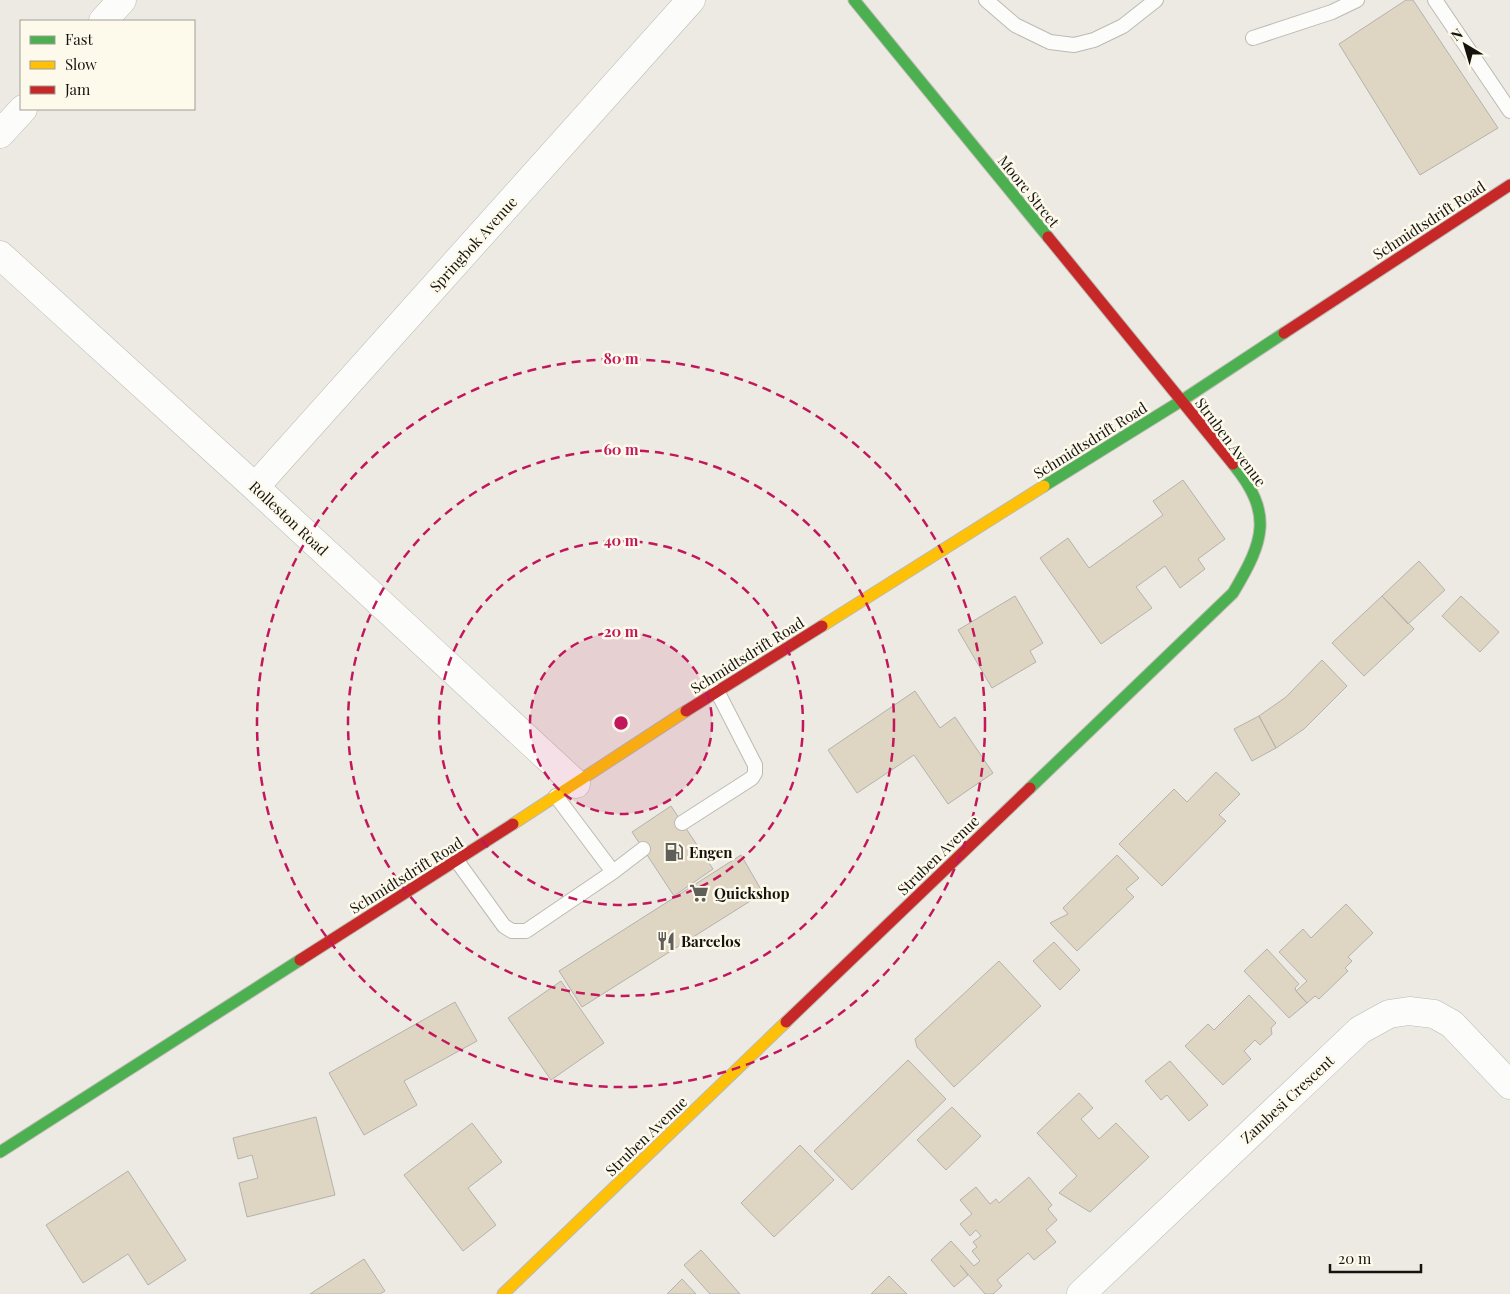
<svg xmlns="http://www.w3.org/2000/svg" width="1510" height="1294" viewBox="0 0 1510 1294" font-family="'Playfair Display',serif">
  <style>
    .building { fill: #dfd5c3; stroke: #b4b2ac }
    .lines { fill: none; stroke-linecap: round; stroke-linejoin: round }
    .lane-casing { stroke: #bbbab3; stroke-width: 16 }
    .street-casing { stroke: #bbbab3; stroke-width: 29 }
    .fast-casing { stroke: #bbbab3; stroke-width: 13 }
    .slow-casing { stroke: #bbbab3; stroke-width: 13 }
    .jam-casing { stroke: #bbbab3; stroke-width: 13 }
    .lane { stroke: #fcfcfb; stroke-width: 14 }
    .street { stroke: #fcfcfb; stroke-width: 28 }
    .fast { stroke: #4caf50; stroke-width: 11 }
    .slow { stroke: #ffc107; stroke-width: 11 }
    .jam { stroke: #c62828; stroke-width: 11 }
    .ring { fill: none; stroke: #c2185b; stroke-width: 2.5; stroke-dasharray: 9 6 }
    .labels { text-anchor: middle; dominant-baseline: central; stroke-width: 5; stroke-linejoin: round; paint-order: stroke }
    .street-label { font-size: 15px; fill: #14130e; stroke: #fdfaec }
    .poi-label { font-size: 15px; font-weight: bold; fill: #14130e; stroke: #fdfaec; text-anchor: start }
    .centre { fill: #c2185b; stroke: #fdfaec; stroke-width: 2.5 }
    .ring-label { font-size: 15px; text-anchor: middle; font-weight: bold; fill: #c2185b; stroke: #fdfaec; stroke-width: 5; stroke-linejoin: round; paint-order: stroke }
  </style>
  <rect width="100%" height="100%" fill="#eceae2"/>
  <!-- building -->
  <path class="building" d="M1406 0H1413L1498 128 1420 175 1339 44Z
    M1183 480 1225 539 1198 559 1205 569 1180 588 1165 566 1136 587 1152 608 1101 644 1040 558 1068 538 1089 568 1163 515 1153 501Z
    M1419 561 1445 590 1408 624 1382 596Z
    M1015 596 1043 643 1030 651 1036 662 992 688 958 630Z
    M1382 596 1414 629 1364 676 1332 643Z
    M1461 596 1499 632 1480 652 1442 616Z
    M1322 660 1347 686 1304 729 1276 748 1259 716 1286 697Z
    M915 691 940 728 955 717 993 773 948 804 914 755 857 793 828 750Z
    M1259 716 1276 748 1252 761 1234 729Z
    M1216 772 1240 794 1219 815 1226 821 1162 886 1119 844 1174 789 1187 802Z
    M671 806 713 869 674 896 632 832Z
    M741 855 763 893 582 1007 559 971Z
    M1117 855 1139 878 1126 889 1134 897 1077 951 1050 923 1068 914 1063 908Z
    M1346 904 1373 933 1348 957 1352 961 1345 968 1348 971 1319 999 1315 996 1307 1003 1296 991 1307 981 1279 952 1303 929 1311 938Z
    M1054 942 1080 970 1060 990 1033 961Z
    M1267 949 1299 984 1295 988 1296 991 1307 1003 1289 1018 1244 971Z
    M999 961 1041 1006 954 1087 917 1047 915 1039Z
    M561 981 604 1043 551 1080 508 1018Z
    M1249 995 1276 1023 1271 1028 1272 1034 1260 1045 1255 1040 1244 1051 1251 1059 1223 1085 1185 1046 1208 1024 1214 1030Z
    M455 1002 477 1041 404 1081 417 1105 364 1135 329 1073Z
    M908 1060 946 1099 852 1190 814 1151Z
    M1170 1061 1208 1105 1189 1121 1167 1095 1161 1100 1145 1081Z
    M1079 1093 1093 1108 1081 1119 1099 1139 1116 1123 1149 1157 1090 1212 1059 1193 1077 1176 1037 1133Z
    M952 1107 981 1136 946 1170 917 1140Z
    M316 1117 335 1195 247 1217 239 1183 258 1178 252 1155 238 1159 233 1138Z
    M472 1123 502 1162 468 1188 496 1225 463 1251 404 1175Z
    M800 1145 834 1180 774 1237 741 1203Z
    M128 1171 186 1260 148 1285 128 1254 83 1283 46 1225Z
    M1029 1177 1052 1205 1048 1209 1057 1220 1046 1230 1056 1242 1034 1260 1028 1253 997 1280 1002 1286 993 1294H985L960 1265 968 1275 954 1287 931 1260 951 1241 974 1266 980 1261 972 1251 977 1247 973 1242 981 1236 976 1230 970 1236 960 1224 972 1214 960 1200 976 1187 990 1204 996 1199 999 1203Z
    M701 1250 740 1294H710L684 1265Z
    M364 1259 385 1291 380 1294H310Z
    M889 1276 907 1294H871Z
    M682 1279 696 1294H667Z"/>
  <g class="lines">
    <!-- lane casing -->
    <g class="lane-casing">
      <path id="lane" d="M986 0 1015 25 1050 42 1074 45 1094 40 1123 26 1156 0
        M1435 0 1510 111
        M1253 38 1332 12 1357 0
        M556 796 613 872
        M682 823 752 778 755 773V765L717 691
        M457 861 504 926 512 931H526L613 872 643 849"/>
    </g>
    <!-- street casing -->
    <g class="street-casing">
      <path id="street" d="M103 21 122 0
        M0 134 23 109
        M0 255 255 487 576 784
        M255 487 691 0
        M1081 1294 1360 1030 1389 1014 1409 1011 1434 1014 1452 1024 1510 1085"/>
    </g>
    <!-- fast casing -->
    <g class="fast-casing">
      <path id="fast" d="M854 0 1048 237
        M1044 486 1181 401 1284 333
        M1030 788 1233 593C1264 541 1274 514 1233 464
        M0 1152 300 960"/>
    </g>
    <!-- slow casing -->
    <g class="slow-casing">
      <path id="slow" d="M822 626 1044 486
        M513 824 686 711
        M503 1294 786 1022"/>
    </g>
    <!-- jam casing -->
    <g class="jam-casing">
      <path id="jam" d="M1048 237 1233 464
        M1284 333 1510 185
        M686 711 822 626
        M300 960 513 824
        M786 1022 1030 788"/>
    </g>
    <!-- lane -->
    <use href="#lane" class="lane"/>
    <!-- street -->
    <use href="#street" class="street"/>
    <!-- fast -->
    <use href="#fast" class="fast"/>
    <!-- slow -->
    <use href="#slow" class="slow"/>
    <!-- jam -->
    <use href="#jam" class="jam"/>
  </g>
  <!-- distance rings -->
  <circle cx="621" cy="723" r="91" fill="#c2185b" fill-opacity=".12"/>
  <g class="ring">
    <circle cx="621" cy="723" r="91"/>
    <circle cx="621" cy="723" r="182"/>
    <circle cx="621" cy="723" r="273"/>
    <circle cx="621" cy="723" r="364"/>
  </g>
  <!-- icons -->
  <defs>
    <g id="fuel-bare" transform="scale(1.5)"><path d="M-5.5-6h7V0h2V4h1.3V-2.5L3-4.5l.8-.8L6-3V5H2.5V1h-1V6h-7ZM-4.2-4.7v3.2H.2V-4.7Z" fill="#605e58" stroke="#fdfaec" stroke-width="2.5" paint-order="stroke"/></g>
    <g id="supermarket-bare" transform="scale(1.5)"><path d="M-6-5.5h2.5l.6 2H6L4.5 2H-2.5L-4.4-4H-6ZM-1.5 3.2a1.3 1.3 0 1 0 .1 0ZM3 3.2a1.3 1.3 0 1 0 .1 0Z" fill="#605e58" stroke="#fdfaec" stroke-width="2.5" paint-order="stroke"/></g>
    <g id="restaurant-bare" transform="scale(1.5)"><path d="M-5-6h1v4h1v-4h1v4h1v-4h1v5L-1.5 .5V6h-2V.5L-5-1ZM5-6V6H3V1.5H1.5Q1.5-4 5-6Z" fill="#605e58" stroke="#fdfaec" stroke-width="2.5" paint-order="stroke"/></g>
  </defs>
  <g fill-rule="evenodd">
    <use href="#fuel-bare" x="674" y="852"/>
    <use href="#supermarket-bare" x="699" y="893"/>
    <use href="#restaurant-bare" x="666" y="941"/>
  </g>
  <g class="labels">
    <!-- street labels -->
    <g class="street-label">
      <text transform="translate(1029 191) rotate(51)">Moore Street</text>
      <text transform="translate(1429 220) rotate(-33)">Schmidtsdrift Road</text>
      <text transform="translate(473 244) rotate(-48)">Springbok Avenue</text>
      <text transform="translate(1090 440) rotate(-32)">Schmidtsdrift Road</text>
      <text transform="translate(1231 442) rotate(53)">Struben Avenue</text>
      <text transform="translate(289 518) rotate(43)">Rolleston Road</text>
      <text transform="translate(747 655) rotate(-32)">Schmidtsdrift Road</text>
      <text transform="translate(938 855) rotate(-44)">Struben Avenue</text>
      <text transform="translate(406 875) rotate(-32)">Schmidtsdrift Road</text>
      <text transform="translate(1287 1099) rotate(-43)">Zambesi Crescent</text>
      <text transform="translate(646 1136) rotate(-44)">Struben Avenue</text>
    </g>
    <!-- poi labels -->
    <g class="poi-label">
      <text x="689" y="852">Engen</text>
      <text x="714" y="893">Quickshop</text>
      <text x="681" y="941">Barcelos</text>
    </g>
  </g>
  <circle cx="621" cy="723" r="8" class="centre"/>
  <g class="ring-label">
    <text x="621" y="364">80 m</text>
    <text x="621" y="455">60 m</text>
    <text x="621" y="546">40 m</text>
    <text x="621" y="637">20 m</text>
  </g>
  <!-- legend -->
  <rect x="20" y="20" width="175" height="90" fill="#fdfaec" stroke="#a09e93"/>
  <rect x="30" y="36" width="25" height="8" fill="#4caf50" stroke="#a09e93"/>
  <text x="65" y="45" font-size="15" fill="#14130e">Fast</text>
  <rect x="30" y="61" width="25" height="8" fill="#ffc107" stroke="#a09e93"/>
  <text x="65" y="70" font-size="15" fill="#14130e">Slow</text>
  <rect x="30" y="86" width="25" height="8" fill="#c62828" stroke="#a09e93"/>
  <text x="65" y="95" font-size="15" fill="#14130e">Jam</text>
  <!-- north arrow -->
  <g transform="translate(1465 45) rotate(322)" stroke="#fdfaec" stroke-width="4" paint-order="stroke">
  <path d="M0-4L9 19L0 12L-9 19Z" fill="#14130e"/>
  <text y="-8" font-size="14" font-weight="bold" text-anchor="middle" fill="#14130e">N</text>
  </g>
  <!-- scale -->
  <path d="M1330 1264v8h91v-8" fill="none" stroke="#14130e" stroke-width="2.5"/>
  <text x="1338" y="1264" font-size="15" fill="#14130e" stroke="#fdfaec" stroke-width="4" paint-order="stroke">20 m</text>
</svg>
